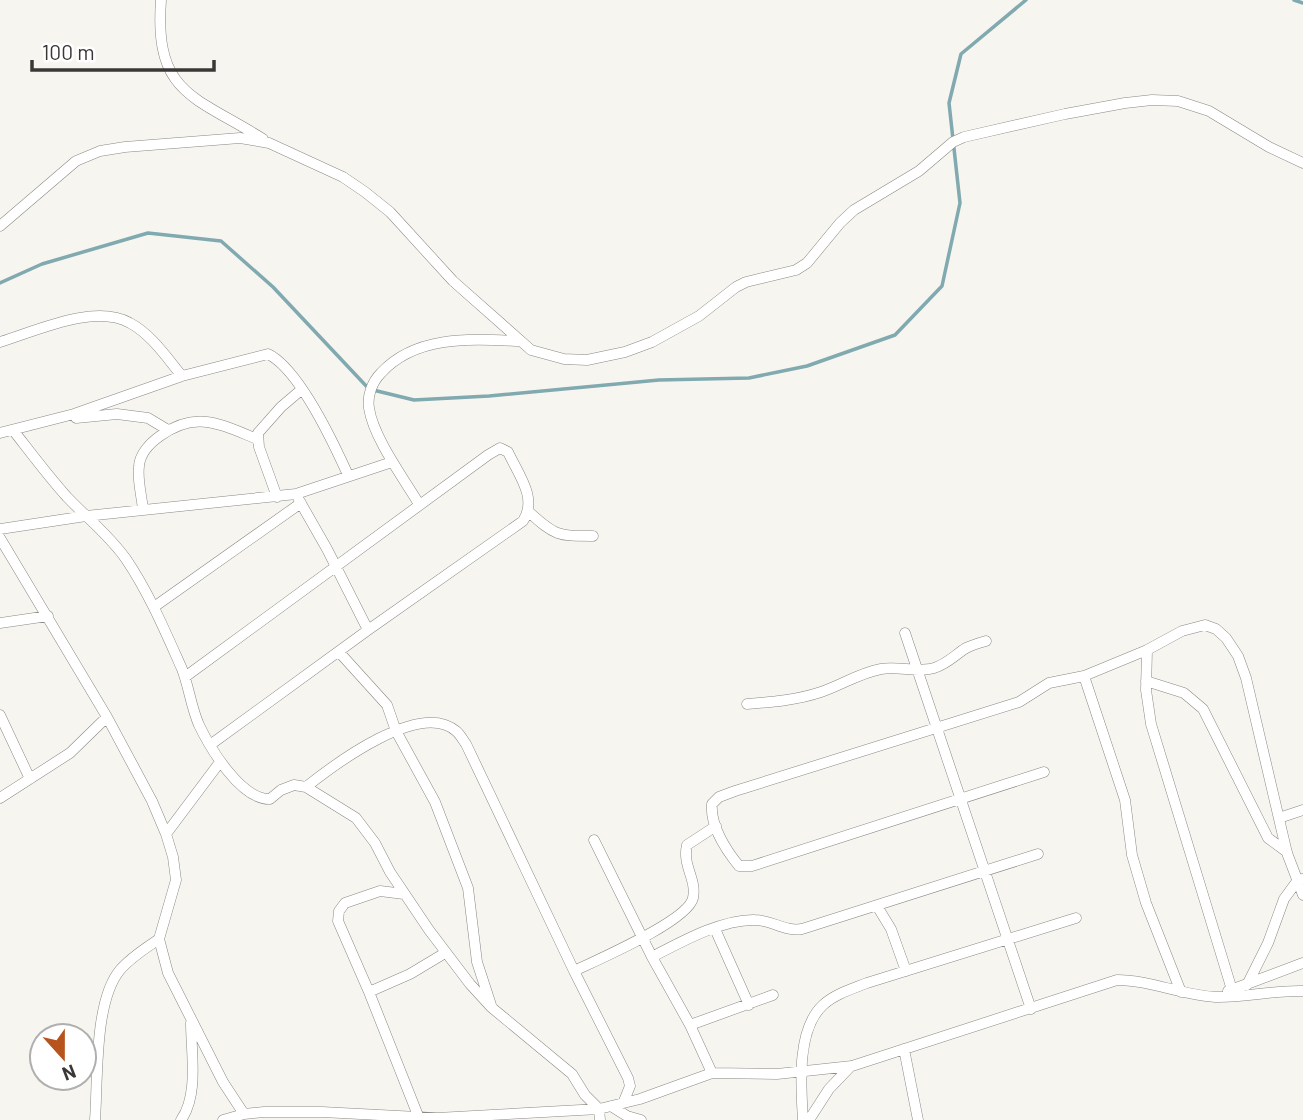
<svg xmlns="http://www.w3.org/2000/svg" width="1303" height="1120" viewBox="0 0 1303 1120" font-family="Barlow,sans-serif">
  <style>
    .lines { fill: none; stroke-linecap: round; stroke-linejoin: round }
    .stream { stroke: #80a9b0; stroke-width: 3.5 }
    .minor-casing { stroke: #8a8884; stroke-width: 11 }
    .minor { stroke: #fff; stroke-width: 10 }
  </style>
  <rect width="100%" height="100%" fill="#f7f5f0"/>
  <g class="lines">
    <!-- stream -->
    <path class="stream" d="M1294 0 1303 3
      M0 283 42 264 148 233 221 241 273 287 369 389 414 400 489 396 659 380 749 378 807 366 895 335 942 286 960 203 949 103 961 54 1026 0"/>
    <!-- minor casing -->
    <g class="minor-casing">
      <path id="minor" d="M161 0C154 95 195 96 263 139
        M0 226 76 161 100 151 125 147 240 138 269 143 343 177 365 192 390 212 453 281 531 350 564 359 587 360 625 352 652 342 699 316 736 287 746 282 796 270 807 263 840 223 854 210 919 171 953 142 964 137 1065 114 1125 103 1152 100 1178 101 1209 111 1269 147 1303 163
        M0 342C36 331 95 303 130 323 151 334 167 358 182 376
        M76 418 117 414 148 418 168 430
        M13 430C31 453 48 476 67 497 87 518 109 535 126 559 149 593 165 631 182 669 189 687 191 707 199 725 210 748 241 800 270 799L281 790 294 785 306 787 356 818 375 843 390 872 429 930 470 984 491 1007 572 1074 585 1095 599 1109 600 1120
        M0 433 74 414 182 376 268 354C299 369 334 444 348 475
        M277 497 259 447 258 433 281 407 301 390
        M299 500 327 549 368 630
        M419 504C404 479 373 437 369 408 367 396 372 382 381 373 416 335 471 339 518 341
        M143 510C142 497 137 480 139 466 140 454 150 443 160 436 196 410 220 424 257 439
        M529 512C555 536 558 536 593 536
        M0 529 86 516 296 494 392 462
        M0 538 107 717 152 801 166 834 173 857 176 880 159 939 168 973 223 1082 244 1114
        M154 607 301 503
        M0 623 48 616
        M905 633 1031 1009
        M1147 650 1146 690 1151 724 1232 990
        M339 652 387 705 396 731 435 802 468 888 477 962 491 1005
        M1084 676 1125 800 1132 855 1146 903 1181 992
        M185 677 488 455 500 448 508 452C518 474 538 498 523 521L368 630 210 745
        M1146 681 1184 693 1203 709 1268 838 1287 852
        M747 704C773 702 797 700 821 692 842 685 859 673 881 669 899 666 918 673 934 668 947 664 955 655 966 648 972 645 979 643 986 641
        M0 715 30 779
        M1044 772 752 866H739C726 850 710 825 712 804L719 797 735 791 1019 702 1049 683 1084 676 1147 650 1182 631 1205 625 1216 629 1226 638 1238 656 1246 678 1287 853 1303 895
        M306 787C335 764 420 700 456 731 460 734 463 740 466 744L574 971 628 1078 630 1086 624 1101
        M0 798 70 753 107 717
        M1279 818 1303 810
        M166 834 220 762
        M594 840 652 957 690 1025 712 1073
        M404 894 380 891 345 903 339 911 338 921 369 992 419 1118
        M877 906 891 929 906 971
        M715 929 749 1005
        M652 957C681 942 722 919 755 920 772 920 785 932 802 929L1038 854
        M574 971C597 960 688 921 693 898 697 879 682 866 687 845L716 826
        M1247 985 1268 943 1284 899 1298 880 1302 879
        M1228 991 1303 963
        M369 992 410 974 445 953
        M690 1025 773 995
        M904 1049 918 1120
        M611 1106 627 1116 641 1120
        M95 1120C98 1079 94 1001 120 970 131 957 146 948 159 939
        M181 1120C199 1095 191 1052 191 1023
        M223 1120 244 1114 264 1112H322L437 1118 599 1109 640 1099 712 1073 777 1074 852 1066 1117 980C1150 980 1181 995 1215 997 1244 998 1273 990 1303 991
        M803 1120C801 1087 796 1030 823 1005 835 994 852 989 867 983L1076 918
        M809 1120 829 1089 851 1066"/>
    </g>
    <!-- minor -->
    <use href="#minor" class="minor"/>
  </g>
  <!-- north arrow -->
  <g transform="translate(63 1057) rotate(159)"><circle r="33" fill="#ffffff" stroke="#b0afaf" stroke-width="2"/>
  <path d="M0-5L12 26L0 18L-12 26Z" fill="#b7541d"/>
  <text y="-10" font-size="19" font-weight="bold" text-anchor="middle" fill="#393836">N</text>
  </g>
  <!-- scale -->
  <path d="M32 60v10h182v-10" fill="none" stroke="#393836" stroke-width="3.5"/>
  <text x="42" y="60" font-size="21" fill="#393836" stroke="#ffffff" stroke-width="5" paint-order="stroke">100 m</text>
</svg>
